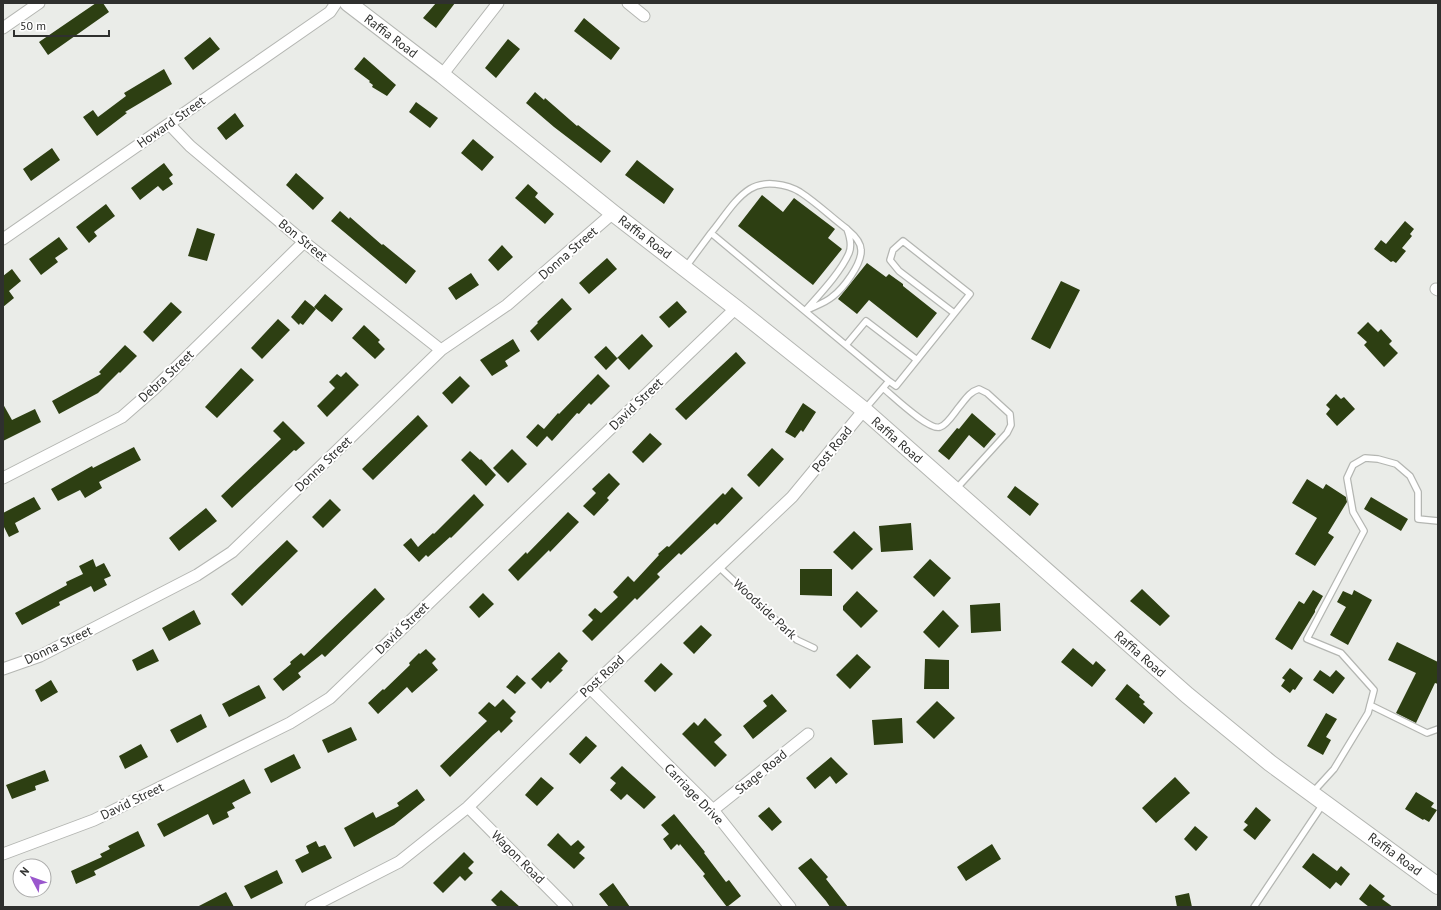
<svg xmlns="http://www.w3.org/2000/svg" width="1441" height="910" viewBox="0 0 1441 910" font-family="'PT Sans',sans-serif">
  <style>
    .building { fill: #2d3f12 }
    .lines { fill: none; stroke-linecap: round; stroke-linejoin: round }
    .lane-casing { stroke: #b4b6b2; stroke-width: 8 }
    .street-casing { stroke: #b4b6b2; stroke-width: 13 }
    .secondary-casing { stroke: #b4b6b2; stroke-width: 18 }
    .lane { stroke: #fff; stroke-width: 5.5 }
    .street { stroke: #fff; stroke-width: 11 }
    .secondary { stroke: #fff; stroke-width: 16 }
    .labels { text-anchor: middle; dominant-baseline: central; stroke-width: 4; stroke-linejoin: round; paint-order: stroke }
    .street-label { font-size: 13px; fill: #2f302e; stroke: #fff }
  </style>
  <rect width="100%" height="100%" fill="#eaece8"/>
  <!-- building -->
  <path class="building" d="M96 3H103L109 12 48 55 39 42Z
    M436 3H455L436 28 423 18Z
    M584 18 620 48 611 60 574 31Z
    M210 37 220 49 193 70 184 58Z
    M508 39 520 49 496 78 485 68Z
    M364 57 396 85 387 96 372 87 373 85 369 82 370 81 354 69Z
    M164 69 172 84 125 112 127 113 97 136 83 117 93 110 98 117 126 96 124 93Z
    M535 92 544 100 545 98 577 126 578 125 611 151 601 163 554 127 526 103Z
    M416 102 438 118 430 128 409 112Z
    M235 113 244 126 226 140 217 128Z
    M473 139 494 157 482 171 461 153Z
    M52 148 60 160 31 181 23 169Z
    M637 160 674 189 664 204 625 175Z
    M164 163 173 175 169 178 173 184 163 191 158 186 140 200 131 188Z
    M296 173 324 198 313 210 286 185Z
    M528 184 538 193 535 197 554 214 545 224 515 198Z
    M762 195 783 212 794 198 835 229 828 238 842 249 813 285 738 226Z
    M106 204 115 216 94 232 97 236 89 243 76 227Z
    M340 211 349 219 350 217 382 245 383 244 416 271 406 284 331 221Z
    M1405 221 1414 229 1410 234 1412 236 1402 248 1406 251 1396 263 1393 261 1391 262 1374 249 1381 240 1386 244Z
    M197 228 215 234 207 261 188 256Z
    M59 237 68 249 55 258 58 262 41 275 29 259Z
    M502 245 513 257 498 271 488 260Z
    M607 258 617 269 589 294 579 283Z
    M867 263 886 277 889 274 903 284V286L937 313 917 338 869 300 857 314 838 299Z
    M12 269 21 281 9 291 14 298 3 307V276Z
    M471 273 479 285 456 300 448 288Z
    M1061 281 1080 290 1050 349 1031 339Z
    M325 294 343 309 332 322 314 307Z
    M562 298 572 309 538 341 530 331 538 323 537 322Z
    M305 300 316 309 303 325 300 323 299 325 291 317Z
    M677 301 687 312 669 328 659 317Z
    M171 302 182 312 153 342 143 332Z
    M278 319 290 330 262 359 251 348Z
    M1368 322 1378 332 1381 329 1392 341 1389 344 1398 353 1384 367 1364 345 1367 342 1357 333Z
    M364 325 380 340 378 342 385 349 375 359 352 338Z
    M642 334 653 346 629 370 618 358 606 370 594 357 606 346 617 358Z
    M513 339 520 351 505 361 508 366 492 376 480 360Z
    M125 345 137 356 120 373 119 372 98 393 59 414 52 401 101 374 99 372Z
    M736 352 746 363 686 420 675 409Z
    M241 368 254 380 217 418 205 407Z
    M346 372 359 385 327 417 317 406 335 388 329 382 337 374 341 377Z
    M598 374 610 386 591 405 589 403 579 414 577 413 552 441 547 436 537 447 526 437 538 424 544 429 558 413 559 414Z
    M460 376 470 386 452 404 442 393Z
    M1336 394 1341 399 1344 397 1355 409 1337 426 1326 414 1330 409 1326 405Z
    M803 403 816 412 803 432 801 430 795 438 785 432Z
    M3 404 12 420 35 409 41 422 3 441Z
    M972 413 996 434 984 448 969 435 949 460 938 451 957 428 959 429Z
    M418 415 428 426 373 480 362 469Z
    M283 421 305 443 296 451 294 450 232 508 221 496 281 439 273 431Z
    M650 433 662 444 643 463 632 452Z
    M134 447 141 460 99 482 102 488 85 498 80 490 58 501 51 489 92 466 93 468Z
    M772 448 784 459 759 487 747 475Z
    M512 449 527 464 508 483 493 468Z
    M470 451 480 460 481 459 496 475 486 486 461 460Z
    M609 473 620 484 607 498 609 500 594 516 583 506 596 493 592 489Z
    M1307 479 1323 489 1326 484 1346 497 1347 502 1328 533 1334 537 1315 566 1295 554 1317 518 1292 503Z
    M1015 486 1039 504 1030 516 1007 497Z
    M732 487 743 498 717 525 715 523 681 555 679 553 657 574 660 577 637 600 635 598 592 641 582 631 593 620 588 615 595 608 601 613 618 597 613 592 628 576 634 582 659 555 658 554 667 546 669 547 723 493 725 495Z
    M474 494 484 505 451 538 450 537 428 557 426 555 419 562 403 545 411 538 418 547 433 533 434 534Z
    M34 497 41 509 15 523 19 532 9 537 3 525V513Z
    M1371 497 1408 519 1401 531 1364 509Z
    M330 499 341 510 323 528 312 517Z
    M206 508 217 521 179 551 169 538Z
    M568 512 579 522 550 552 549 550 518 581 508 570 526 552 527 554Z
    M911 523 913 550 881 552 879 526Z
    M854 531 873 549 852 570 833 552Z
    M287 540 298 551 242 606 231 594Z
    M93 559 96 567 104 563 111 576 104 579 107 585 94 592 91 586 59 602 60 605 22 625 15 613 67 585 66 582 83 574 79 566Z
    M930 559 951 578 934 597 913 577Z
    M800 569H832V596L800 595Z
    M375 588 385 599 325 657 322 654 298 673 301 677 283 691 273 679 291 664 290 662 301 653 304 656Z
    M1142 589 1170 616 1160 626 1130 601Z
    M1313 590 1323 596 1315 610V612L1292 650 1275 639 1299 601 1304 604Z
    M1354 590 1372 600 1348 645 1330 635 1346 607 1337 602 1343 591 1352 595Z
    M857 591 878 611 861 628 843 610V606Z
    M483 593 494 604 479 618 469 607Z
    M1000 603 1001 631 971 633 970 605Z
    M194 610 201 624 169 641 162 628Z
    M943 610 959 626 939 648 923 632Z
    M701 625 712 635 694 654 683 643Z
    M1397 642 1438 662V684L1435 683 1416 723 1396 713 1416 673 1388 660Z
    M1073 648 1093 665 1096 661 1106 670 1092 687 1061 662Z
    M153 649 159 661 137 671 132 660Z
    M426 649 436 659 432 663 438 670 412 693 407 687 378 714 368 703 383 689 384 690 410 665 409 663 419 653 420 654Z
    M559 652 568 661 561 669 563 670 550 683 548 681 541 689 531 679Z
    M857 654 871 667 850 689 836 675Z
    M925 659 949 660V689H924Z
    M661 663 673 674 655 692 644 681Z
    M1290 668 1303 678 1295 690 1293 689 1290 693 1281 686 1285 680 1282 678Z
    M1320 670 1330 677 1336 670 1345 678 1333 694 1313 680Z
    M517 675 526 683 515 694 506 687Z
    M51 680 58 692 41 702 35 690Z
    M1127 684 1140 695 1139 697 1145 702 1143 704 1153 713 1144 724 1115 699Z
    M259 685 266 698 229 717 222 704Z
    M772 694 787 711 753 739 743 726 767 706 763 701Z
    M503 699 516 712 510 718 513 721 501 733 499 730 493 735 450 777 440 766 487 721 478 713 489 702 495 707Z
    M937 701 955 718 934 739 916 722Z
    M1326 713 1337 719 1326 737 1331 740 1323 755 1307 746Z
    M201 714 207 727 177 743 170 730Z
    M705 718 722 735 714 742 727 755 715 767 682 734 694 722 698 726Z
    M902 718 903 743 874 745 872 720Z
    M351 727 357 740 328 753 322 740Z
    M586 736 597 746 580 764 569 754Z
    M141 744 148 757 125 769 119 756Z
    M294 754 301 768 271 783 264 769Z
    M831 757 848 774 836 784 830 776 815 789 806 778Z
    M622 766 656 797 644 809 627 794 621 800 610 790 616 783 610 778Z
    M45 770 49 781 35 786 36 790 12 799 6 785Z
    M541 777 554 788 537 806 525 795Z
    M1175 777 1190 793 1156 823 1142 808Z
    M244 779 251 793 232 803 235 808 227 812 229 817 213 825 208 814 164 837 157 824Z
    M417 789 425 800 394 825 354 847 344 828 373 812 376 818 399 806 397 803Z
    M1416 792 1434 803 1431 807 1437 810 1429 822 1424 819 1423 820 1405 809Z
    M769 807 782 822 772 831 758 816Z
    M1256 807 1271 820 1255 840 1243 830 1248 825 1244 822Z
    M674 814 705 852 704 853 726 882 729 880 741 896 727 907 703 876 705 874 680 844 679 846 677 844 671 850 663 839 669 834 661 825Z
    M1195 826 1208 837 1196 851 1184 839Z
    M138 831 145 846 94 871 96 875 76 884 71 871 102 857 100 854 110 849 108 846Z
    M558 833 571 846 578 840 585 847 579 853 585 858 574 869 547 845Z
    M316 841 319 847 325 845 332 858 302 873 295 860 309 853 306 846Z
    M992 844 1001 859 966 881 957 867Z
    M464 852 474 862 468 868 473 873 465 881 460 876 443 893 433 883Z
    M1313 853 1337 871 1341 866 1350 874 1341 886 1336 882 1330 889 1302 867Z
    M811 858 828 877 826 879 848 907H830L826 901 798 868Z
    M277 870 283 883 251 899 244 886Z
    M613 883 630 907H609L599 894Z
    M1370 884 1385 896 1382 899 1393 907H1369L1359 899Z
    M501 890 520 907H498L491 900Z
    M226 892 234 907H197Z
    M1189 893 1192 907H1177L1175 896Z"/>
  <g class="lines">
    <!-- lane casing -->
    <g class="lane-casing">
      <path id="lane" d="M711 233C723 219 734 199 750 189 764 180 787 184 800 192 817 203 831 217 847 229 850 237 852 246 849 253 841 272 819 295 805 311
        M685 268 711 233 889 381 865 409
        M807 310C815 306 825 303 832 297 843 289 862 264 861 250 861 242 854 235 848 230
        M846 345 866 321 917 360
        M889 381 896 386 970 294 903 241 893 250 890 260 899 271 954 313
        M883 388C893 396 929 431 940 427 947 425 954 413 959 407 965 400 969 392 979 389L987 393 1010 414 1011 425 1007 433 956 489
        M719 567 797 640 814 648
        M1370 705 1427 733 1438 729
        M1313 792 1334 769 1368 713 1374 690 1341 653 1307 639 1364 531 1353 512 1347 478 1353 465 1365 458 1378 459 1396 464 1410 476 1418 492V519L1438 521
        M1254 907 1323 804"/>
    </g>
    <!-- street casing -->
    <g class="street-casing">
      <path id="street" d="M628 3 644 16
        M3 28 39 3
        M442 75 498 3
        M169 124 190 146 304 242 441 350
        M3 239 330 12 336 3
        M1436 289 1438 290
        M3 478 122 417 154 389 304 242
        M3 669 40 656 197 575 232 552 441 350 507 305 613 213
        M590 688 713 810 790 907
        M468 807 567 907
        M713 810 808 734
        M3 854 94 820 290 723 330 698 736 308
        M311 907 399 862 468 807 590 688 792 497 864 410"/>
    </g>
    <!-- secondary casing -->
    <g class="secondary-casing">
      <path id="secondary" d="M348 3 442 75 613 213 736 308 864 410 1187 695 1270 763 1438 886"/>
    </g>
    <!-- lane -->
    <use href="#lane" class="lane"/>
    <!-- street -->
    <use href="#street" class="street"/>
    <!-- secondary -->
    <use href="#secondary" class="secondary"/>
  </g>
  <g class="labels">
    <!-- street labels -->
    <g class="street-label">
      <text transform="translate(391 36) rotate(37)">Raffia Road</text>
      <text transform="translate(171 122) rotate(-35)">Howard Street</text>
      <text transform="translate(645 237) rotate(37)">Raffia Road</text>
      <text transform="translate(303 240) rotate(39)">Bon Street</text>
      <text transform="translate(568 253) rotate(-41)">Donna Street</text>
      <text transform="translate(166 376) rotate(-43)">Debra Street</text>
      <text transform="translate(636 404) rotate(-44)">David Street</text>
      <text transform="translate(897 440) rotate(41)">Raffia Road</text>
      <text transform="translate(832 449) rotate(-51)">Post Road</text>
      <text transform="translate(323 464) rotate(-44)">Donna Street</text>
      <text transform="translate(765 609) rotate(43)">Woodside Park</text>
      <text transform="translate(402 628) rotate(-44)">David Street</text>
      <text transform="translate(58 645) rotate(-25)">Donna Street</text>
      <text transform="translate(1140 654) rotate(41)">Raffia Road</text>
      <text transform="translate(602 676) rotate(-43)">Post Road</text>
      <text transform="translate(761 772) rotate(-39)">Stage Road</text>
      <text transform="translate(694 794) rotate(46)">Carriage Drive</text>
      <text transform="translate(132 801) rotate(-26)">David Street</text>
      <text transform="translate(1395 854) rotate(36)">Raffia Road</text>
      <text transform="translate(518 857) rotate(45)">Wagon Road</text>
    </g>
  </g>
  <!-- border -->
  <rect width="1441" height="910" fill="none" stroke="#2f302e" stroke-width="8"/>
  <!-- north arrow -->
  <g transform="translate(32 878) rotate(311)"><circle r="19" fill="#ffffff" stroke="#acacab"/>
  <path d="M0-3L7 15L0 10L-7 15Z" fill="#9a57cd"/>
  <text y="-6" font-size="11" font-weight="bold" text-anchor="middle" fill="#2f302e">N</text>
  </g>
  <!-- scale -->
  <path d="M14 30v6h95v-6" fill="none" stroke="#2f302e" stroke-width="2"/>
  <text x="20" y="30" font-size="12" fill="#2f302e" stroke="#ffffff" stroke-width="3" paint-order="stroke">50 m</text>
</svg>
